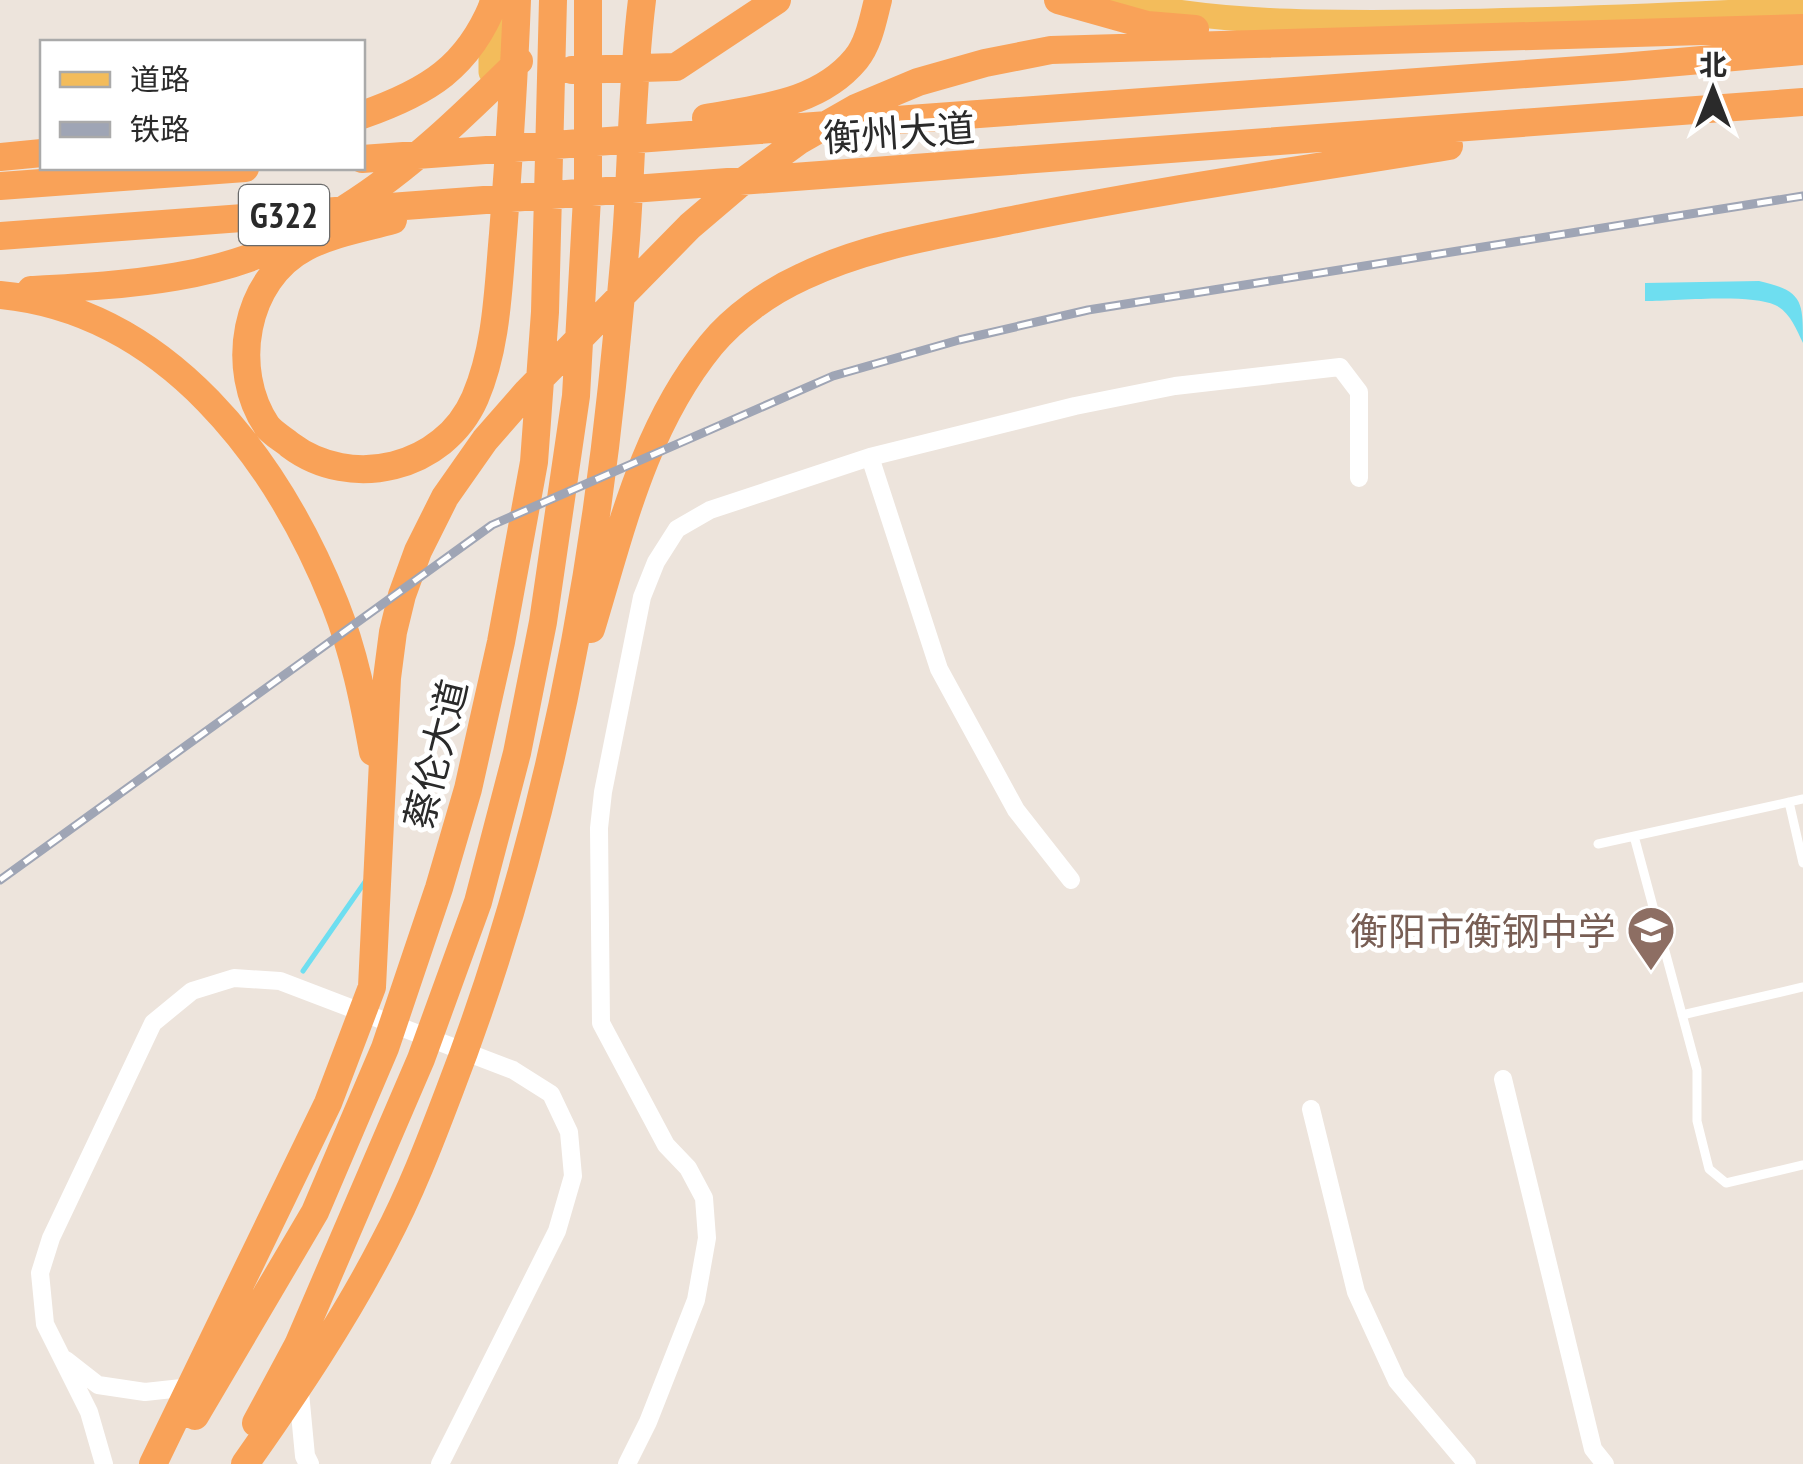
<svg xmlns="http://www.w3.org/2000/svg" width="1803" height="1464" viewBox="0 0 1803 1464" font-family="'PT Sans Narrow','Noto Sans SC',sans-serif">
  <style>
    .water { fill: #6edef0 }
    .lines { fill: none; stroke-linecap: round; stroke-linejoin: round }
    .stream { stroke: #6edef0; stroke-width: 5 }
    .service { stroke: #fff; stroke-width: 9 }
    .minor { stroke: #fff; stroke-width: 18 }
    .tertiary { stroke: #fff; stroke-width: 20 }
    .primary { stroke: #f3bc5b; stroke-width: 25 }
    .trunk { stroke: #f9a258; stroke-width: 28 }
    .rail-casing { stroke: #9fa5b5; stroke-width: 9 }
    .rail { stroke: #fff; stroke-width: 5; stroke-dasharray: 15; stroke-linecap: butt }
    .labels { text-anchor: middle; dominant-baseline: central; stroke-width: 10; stroke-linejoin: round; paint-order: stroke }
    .shield { fill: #fff; stroke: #6a6a6a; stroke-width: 2.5 }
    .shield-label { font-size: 35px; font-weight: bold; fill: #2a2a2a }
    .street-label { font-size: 38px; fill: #2a2a2a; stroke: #fff }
    .education-label { font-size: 38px; fill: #785e54; stroke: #fff; text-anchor: end }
  </style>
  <rect width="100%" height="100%" fill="#ede4dc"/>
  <!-- water -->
  <path class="water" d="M1759 281C1803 291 1803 301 1803 343 1796 329 1790 312 1775 305 1750 293 1675 301 1645 301V283Z"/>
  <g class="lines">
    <!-- stream -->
    <path class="stream" d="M303 971 367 879"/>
    <!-- service -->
    <path class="service" d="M1789 802 1803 863
      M1634 836 1697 1070V1121L1709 1169 1726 1183 1803 1165
      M1598 844 1803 799
      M1682 1015 1803 987"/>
    <!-- minor -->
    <path class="minor" d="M870 457 939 669 1016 810 1071 880
      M1503 1079 1593 1449 1605 1464
      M1311 1109 1356 1292 1397 1381 1467 1464
      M66 1360 98 1385 145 1392 191 1387
      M104 1464 89 1412 45 1324 40 1273 51 1238 153 1023 192 991 234 978 280 981 513 1070 551 1094 569 1132 573 1176 557 1231 440 1464
      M627 1464 648 1422 696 1300 707 1238 704 1198 688 1168 666 1145 601 1023 599 828 603 792 642 597 656 562 677 529 710 510 870 457 1075 406 1175 386 1340 367 1359 392V478"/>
    <!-- tertiary -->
    <path class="tertiary" d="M298 1382 305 1456 309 1464"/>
    <!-- primary -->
    <path class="primary" d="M1113 0C1219 25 1329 23 1438 22 1560 20 1681 15 1803 9
      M491 72V5"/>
    <!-- trunk -->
    <path class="trunk" d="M1058 0 1147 25 1195 29
      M572 70 676 67 777 0
      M362 115C428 92 469 67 495 0
      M706 118C760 108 819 104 856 59 869 43 873 19 878 0
      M0 157 42 153
      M362 159 1622 67 1803 51
      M0 186 245 168
      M346 208C410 168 465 114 519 61
      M393 220C364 228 333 233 306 247 244 279 229 370 267 426 272 433 283 439 290 445 351 491 444 469 475 398 497 347 498 289 503 234 509 156 514 78 517 0
      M0 236 1803 102
      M31 290C125 285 227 280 309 230
      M0 295C167 311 277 459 335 604 354 652 364 702 373 752
      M591 629C621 530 644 427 711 345 734 317 769 292 802 277 866 246 938 235 1007 221 1153 191 1302 170 1449 146
      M195 1416 315 1212 385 1048 439 888 468 789 501 642 534 462 545 312 553 0
      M256 1423 298 1345 421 1059 478 902 517 753 543 622 576 396 588 180V0
      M153 1464 328 1103 372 987 387 678 393 632 402 595 418 551 445 497 485 440 527 392 690 226 737 186 800 140 856 108 918 82 985 63 1051 50 1803 28
      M245 1464C295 1393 345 1319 385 1241 410 1194 430 1142 449 1092 536 867 587 625 612 386 617 337 622 288 626 239 632 159 632 79 642 0"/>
    <!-- rail casing -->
    <g class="rail-casing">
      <path id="rail" d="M0 880 492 525 833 376 959 340 1088 310 1803 196"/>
    </g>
    <!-- rail -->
    <use href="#rail" class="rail"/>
  </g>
  <!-- icons -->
  <defs>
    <g id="school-pin" transform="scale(2.5)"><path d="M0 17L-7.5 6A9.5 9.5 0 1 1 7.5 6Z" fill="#8d6e63" stroke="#fff"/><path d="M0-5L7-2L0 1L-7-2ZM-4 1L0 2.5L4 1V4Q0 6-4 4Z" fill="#fff"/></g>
  </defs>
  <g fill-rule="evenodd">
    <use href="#school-pin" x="1651" y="930"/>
  </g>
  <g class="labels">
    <!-- shield labels -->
    <rect class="shield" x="239" y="185" width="90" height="60" rx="8"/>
    <g class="shield-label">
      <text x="284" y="215">G322</text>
    </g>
    <!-- street labels -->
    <g class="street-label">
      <text transform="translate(899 132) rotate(-4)">衡州大道</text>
      <text transform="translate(435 754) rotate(-76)">蔡伦大道</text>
    </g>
    <!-- education labels -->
    <g class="education-label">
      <text x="1616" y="930">衡阳市衡钢中学</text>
    </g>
  </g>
  <!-- legend -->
  <rect x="40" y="40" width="325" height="130" fill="#ffffff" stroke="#aaaaaa" stroke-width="2.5"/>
  <rect x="60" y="72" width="50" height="15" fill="#f3bc5b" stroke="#aaaaaa" stroke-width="2.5"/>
  <text x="130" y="90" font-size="30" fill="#2a2a2a">道路</text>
  <rect x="60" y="122" width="50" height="15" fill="#9fa5b5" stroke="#aaaaaa" stroke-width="2.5"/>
  <text x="130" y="140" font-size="30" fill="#2a2a2a">铁路</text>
  <!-- north arrow -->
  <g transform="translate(1713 90)" stroke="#ffffff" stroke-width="8" paint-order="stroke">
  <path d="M0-8L18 38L0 25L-18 38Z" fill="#2a2a2a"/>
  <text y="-15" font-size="28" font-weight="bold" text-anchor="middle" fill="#2a2a2a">北</text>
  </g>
</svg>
